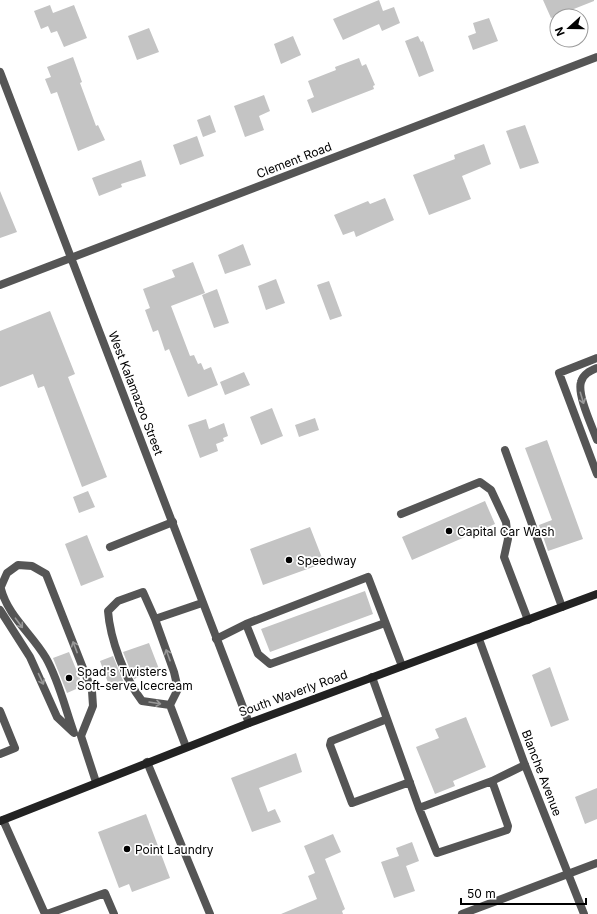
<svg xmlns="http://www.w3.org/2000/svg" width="597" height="914" viewBox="0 0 597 914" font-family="Inter,sans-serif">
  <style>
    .building { fill: #c4c4c4 }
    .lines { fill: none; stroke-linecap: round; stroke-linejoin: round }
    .lane { stroke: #555; stroke-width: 8 }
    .street { stroke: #555; stroke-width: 8 }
    .secondary { stroke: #222; stroke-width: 8 }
    .oneway { stroke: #999 }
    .poi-dot { fill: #000; stroke: #fff; stroke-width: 1.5 }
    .labels { text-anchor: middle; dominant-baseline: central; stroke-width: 3.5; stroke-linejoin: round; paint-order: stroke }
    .street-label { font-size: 12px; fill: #000; stroke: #fff }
    .poi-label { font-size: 12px; fill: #000; stroke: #fff; text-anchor: start }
  </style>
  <rect width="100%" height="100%" fill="#fff"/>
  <!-- building -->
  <path class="building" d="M379 0 383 11 394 7 400 23 382 31 379 24 343 40 333 19Z
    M543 0H594V1L551 18Z
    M50 5 53 13 74 5 87 38 64 47 57 31 51 33 48 26 41 29 34 11Z
    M489 18 498 41 473 50 468 36 476 33 473 23Z
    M149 28 159 52 137 60 128 36Z
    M293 36 301 55 281 64 274 44Z
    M418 36 421 42 423 41 434 71 419 77 405 41Z
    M73 57 82 82 80 83 96 126 98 125 105 140 78 151 57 92 51 94 45 79 51 77 47 67Z
    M359 58 362 66 366 64 375 85 373 86 374 89 312 113 307 100 314 97 308 81 336 70 335 67Z
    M264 95 270 111 259 116 264 130 245 137 234 106Z
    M210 115 216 132 203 137 197 120Z
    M525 125 539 163 520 169 506 131Z
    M197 136 204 156 180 165 173 145Z
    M484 144 491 164 462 176 471 199 429 215 413 175 455 159 454 155Z
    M141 160 146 176 121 184 122 187 99 196 92 178Z
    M0 191 17 232 0 238Z
    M385 198 394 220 356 237 354 231 343 235 334 215 368 201 370 204Z
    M243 244 251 265 225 274 218 255Z
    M193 262 205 293 171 306 190 356 194 355 198 364 201 363 204 370 211 367 218 385 188 397 169 349 165 351 158 330 153 332 145 310 150 308 143 289 175 277 172 270Z
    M276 279 285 303 266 310 258 286Z
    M329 281 342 316 330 320 317 285Z
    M217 289 229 323 214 328 202 295Z
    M50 311 75 374 68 377 107 477 82 487 44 386 38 388 33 374 0 387V331Z
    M244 372 250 385 225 395 220 382Z
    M272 408 283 436 261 445 250 417Z
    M315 418 319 430 299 437 295 425Z
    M206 419 209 429 224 423 228 436 223 438 224 441 216 444 218 451 200 458 188 425Z
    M547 440 583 539 548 551 539 525 552 520 525 448Z
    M88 491 95 507 79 513 73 497Z
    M485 501 495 524 412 560 402 537Z
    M310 527 324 563 263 585 250 549Z
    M87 535 104 577 81 586 65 544Z
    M365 591 373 614 270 652 261 629Z
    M149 643 159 669 134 679 123 652Z
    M69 652 83 686 67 693 53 658Z
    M113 656 124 683 110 688 100 661Z
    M550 667 569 720 551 727 532 675Z
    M466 717 486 767 453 781 455 786 435 794 416 747 439 738 435 729Z
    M296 753 302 772 259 788 268 812 275 809 281 822 252 832 231 778Z
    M597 788V819L585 824 575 797Z
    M146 814 170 878 132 892 129 884 119 888 98 832Z
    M333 834 341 852 325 859 345 909 342 911 343 914H281L317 899 308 876 315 873 304 846Z
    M412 842 419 861 406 866 415 891 394 898 381 862 399 856 396 848Z"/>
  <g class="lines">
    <!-- lane -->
    <path class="lane" d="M597 358 559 373 597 474
      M597 368C590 371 583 374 581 382 577 395 592 426 597 440
      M505 450 562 607
      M401 514 480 482 491 490 506 522 508 539 504 557 528 620
      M110 547 173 522
      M0 589 7 573 18 565 32 566 46 574 92 691 93 706 81 736 96 782
      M1 589C8 616 32 634 46 658 59 681 65 708 74 733
      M0 610 30 657 57 717 73 732
      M155 619 174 672 178 689 170 705 186 747
      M246 624 258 654 270 664 385 623
      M216 639 246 624 368 577 402 666
      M372 677 419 808 492 781 525 765
      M170 705 142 701C125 679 110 639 108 611L118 601 143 592 155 619 202 603
      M0 711 15 748 0 754
      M387 719 331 741 330 745 352 803 410 782
      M147 762 210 914
      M419 808 437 853 507 830 508 826 492 781
      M3 820 45 914
      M47 914 105 893 114 914"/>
    <!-- street -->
    <path class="street" d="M0 72 249 723
      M0 285 597 57
      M479 639 525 765 584 914
      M462 914 597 863"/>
    <!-- secondary -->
    <path class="secondary" d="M0 821 249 723 597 594"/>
  </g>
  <!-- one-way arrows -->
  <defs><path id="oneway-shaft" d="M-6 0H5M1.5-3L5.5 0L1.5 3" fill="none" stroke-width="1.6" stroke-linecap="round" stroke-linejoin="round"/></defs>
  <g class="oneway">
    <use href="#oneway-shaft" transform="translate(582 398) rotate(73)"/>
    <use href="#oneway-shaft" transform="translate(19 623) rotate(53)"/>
    <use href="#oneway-shaft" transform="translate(75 647) rotate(-111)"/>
    <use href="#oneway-shaft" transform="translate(168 655) rotate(-110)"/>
    <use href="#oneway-shaft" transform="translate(41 679) rotate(65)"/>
    <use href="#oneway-shaft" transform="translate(155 703) rotate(9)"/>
  </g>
  <!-- markers -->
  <g class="poi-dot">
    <circle cx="449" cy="531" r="4"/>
    <circle cx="289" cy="560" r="4"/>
    <circle cx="69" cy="678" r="4"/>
    <circle cx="127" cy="849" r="4"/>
  </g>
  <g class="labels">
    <!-- street labels -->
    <g class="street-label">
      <text transform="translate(294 160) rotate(-21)">Clement Road</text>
      <text transform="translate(136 393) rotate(69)">West Kalamazoo Street</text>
      <text transform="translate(293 693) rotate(-20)">South Waverly Road</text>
      <text transform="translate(542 773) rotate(69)">Blanche Avenue</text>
    </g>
    <!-- poi labels -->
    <g class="poi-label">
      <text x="457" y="531">Capital Car Wash</text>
      <text x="297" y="560">Speedway</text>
      <text x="77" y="671">Spad's Twisters<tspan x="77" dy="14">Soft-serve Icecream</tspan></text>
      <text x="135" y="849">Point Laundry</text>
    </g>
  </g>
  <!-- north arrow -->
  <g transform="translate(569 28) rotate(249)"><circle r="19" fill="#ffffff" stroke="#999999"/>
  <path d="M0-3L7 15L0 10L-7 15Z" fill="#000000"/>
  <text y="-6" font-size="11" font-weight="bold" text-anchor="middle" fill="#000000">N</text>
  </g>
  <!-- scale -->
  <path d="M461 898v6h125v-6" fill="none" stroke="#000000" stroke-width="2"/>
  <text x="467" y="898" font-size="12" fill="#000000" stroke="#ffffff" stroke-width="3" paint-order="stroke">50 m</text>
</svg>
